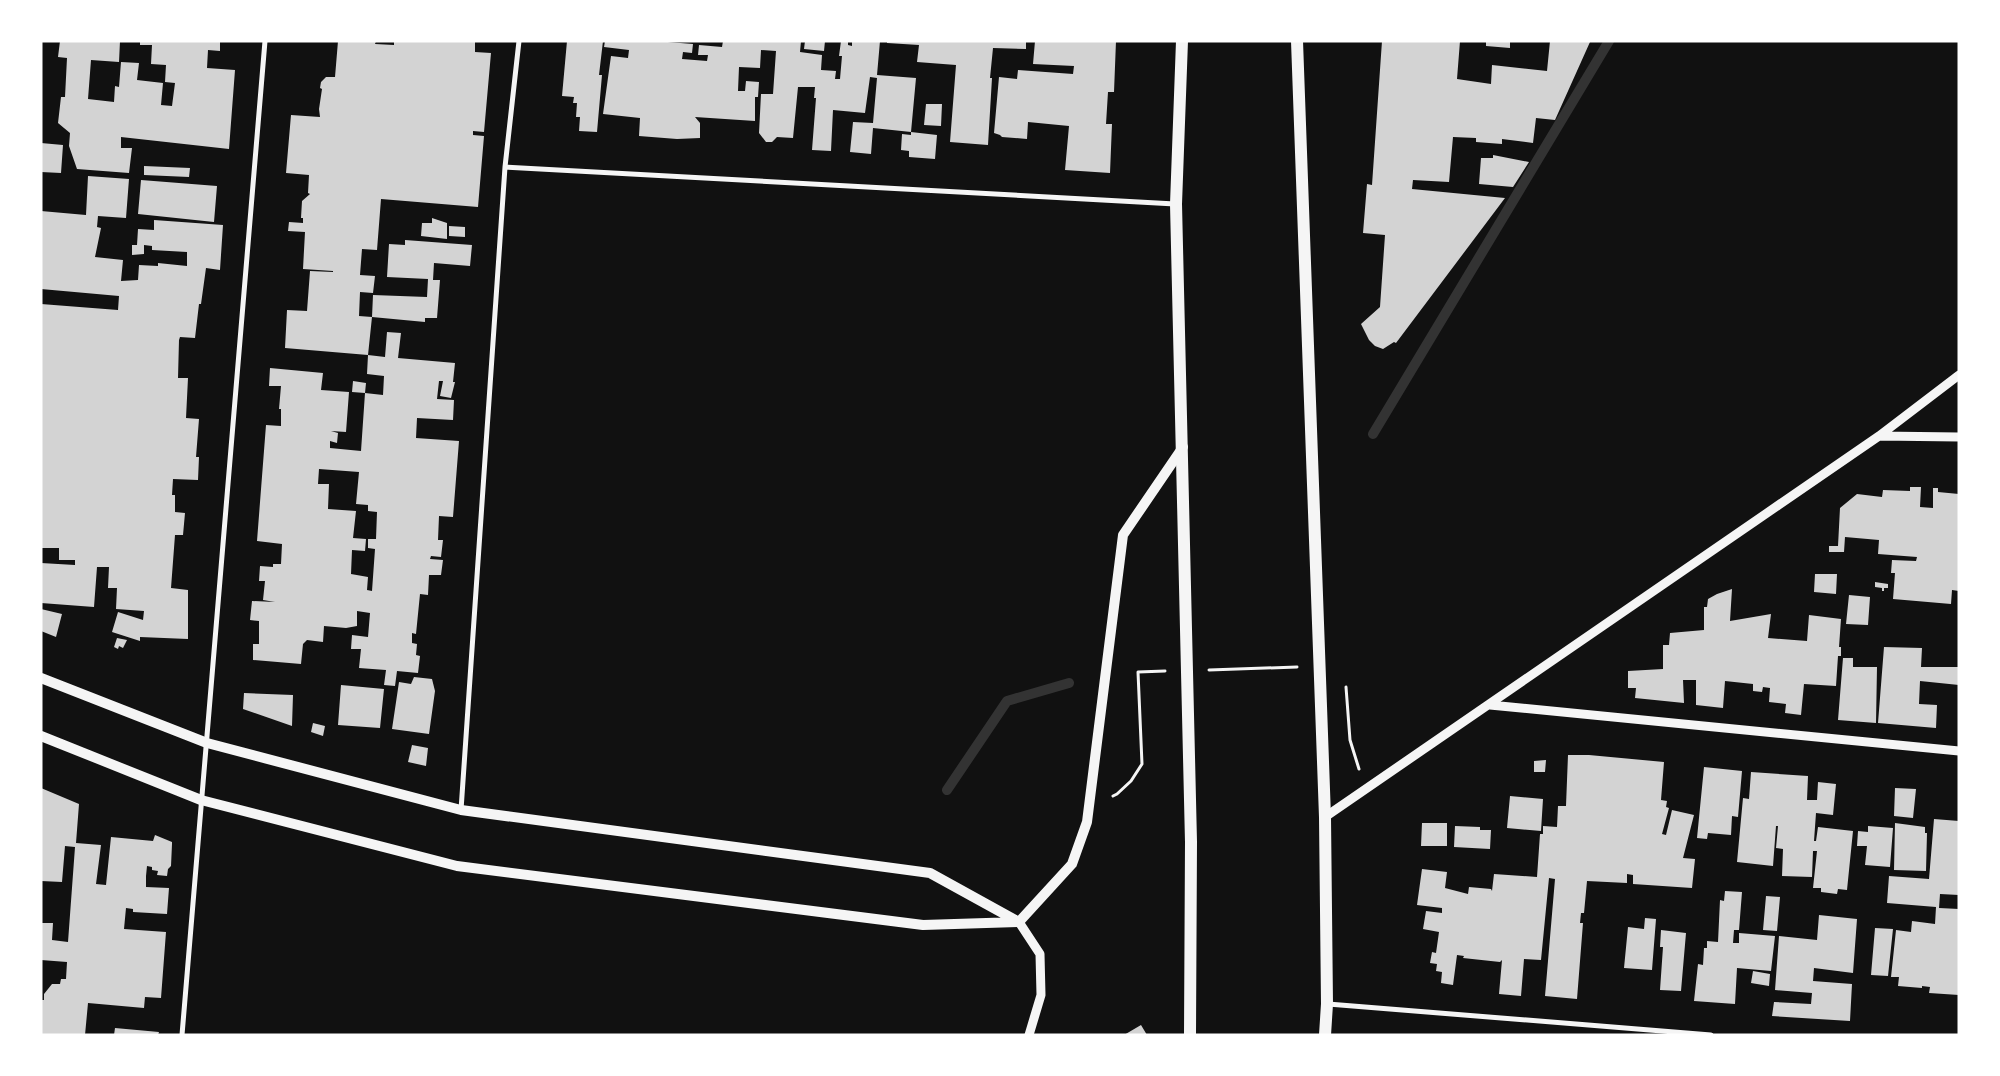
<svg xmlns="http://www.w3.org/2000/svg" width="2000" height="1076" viewBox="0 0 2000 1076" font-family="'Open Sans',sans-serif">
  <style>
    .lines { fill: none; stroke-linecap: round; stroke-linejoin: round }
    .stream { stroke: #333; stroke-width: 10 }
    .building { fill: #d3d3d3; fill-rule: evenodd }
    .path { stroke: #f5f5f5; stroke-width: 3 }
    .minor { stroke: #f5f5f5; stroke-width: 5 }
    .tertiary { stroke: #f5f5f5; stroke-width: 9 }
    .secondary { stroke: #f5f5f5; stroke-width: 10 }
    .primary { stroke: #f5f5f5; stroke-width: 12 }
  </style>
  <rect width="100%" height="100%" fill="#111"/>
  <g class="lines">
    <!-- stream -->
    <path class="stream" d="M1373 434 1609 41
      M947 790 1007 701 1069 683"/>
  </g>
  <!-- building -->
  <path class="building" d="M60 41H120L119 62 91 60 88 99 114 102 115 86 119 87 121 62 139 63 137 80 163 83 161 105 172 106 175 83 165 82 166 65 151 64 152 45H140V41H220V51L208 50 207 68 235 70 229 149 121 137V148H132L129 173 77 169 69 146 70 133 58 123 61 97H65L67 58 58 57Z
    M338 41H376L375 44 394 45V41H475V52L491 53 484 132 473 131V135L484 136 478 207 381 199 377 250 362 249 360 275 375 276 373 293 360 292 359 316 372 317 368 355 385 357 387 332 401 333 398 358 455 363 453 382H455L451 398 440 396 443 381H439L437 399 454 400 453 420 417 418 416 438 459 441 453 517 439 516 438 540H443L441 557 431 556 430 559 443 560 441 575H429L428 595 420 594 416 634 412 633V643L417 644 416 655 420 656 418 673 397 671 395 686 384 685 386 670 359 668 361 649H351L352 635 368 637 370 613 357 611V626L346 628 324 626 323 642 307 640 303 644 301 664 253 660V644H259V621L250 620 252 601 275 602 263 600 265 581H259L260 566 273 567V564H281L282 544 257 541 266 425 281 426V409H279L281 386H269L270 368 323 373 321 390 349 392 346 432 331 431 338 433 337 443 330 441V448L361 451 365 393 383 395 384 376 367 374 368 355 285 348 287 310 307 311 310 271 333 272V271L303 269 305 232 288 231 289 222 303 223V218H301L302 201 310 194 308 193 309 175 286 173 291 115 320 117 319 109 322 89 320 88 321 82 326 77H335ZM319 469 359 472 356 504 368 505V511L377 512 376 539H368V548L375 549 372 591 367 590 368 577 351 574 352 550 365 551 366 539 353 538 356 511 328 509 329 484H318Z
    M567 41H603L599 75H602L597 132 579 131 580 117H576L577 103H573L574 97 562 96Z
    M605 41H655L693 44 692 53 683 52 682 59 707 61 708 55H698L699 45 722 47 723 41H801L800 52 822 55 821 70 836 71 835 79H840L842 56H839L841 41H848V45L852 46V41H880L877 75 916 78 911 132 873 128 871 154 850 152 853 122 873 123 877 78 870 77 865 113 833 110 831 151 812 150 816 98H814L815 87H798L793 138 777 137 772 142H766L759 133 761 94H773L776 51 761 50 760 68 739 67 738 91H745L746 81 759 82 758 97H755V121L695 117 700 123V138L677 139 639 136 640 118 603 114 611 56 628 58 629 50 604 47Z
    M805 41H825L824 51 804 49Z
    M887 41H1026V49L993 48 990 78H992L988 145 950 142 956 65 917 62 919 45 887 43Z
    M1035 41H1116L1114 92H1108L1106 124H1112L1110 173 1065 170 1069 126 1028 122 1027 139 1002 137 1000 135 994 133 999 77 1017 79 1018 70 1073 74 1074 66 1033 64Z
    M1382 41H1460L1457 79 1491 84 1492 65 1547 71 1550 41 1590 42 1555 120 1536 118 1533 143 1502 139V144L1476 142V138L1453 137 1449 182 1413 180 1412 189 1505 198 1396 343 1394 342 1383 349 1375 346 1369 340 1361 324 1380 307 1385 235 1363 233 1367 184 1372 185Z
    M1486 41H1510V48L1486 46Z
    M926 104H942L941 126 924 125Z
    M911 132 937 135 935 159 909 157V151L901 150 902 134 911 135Z
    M41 143 63 145 61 173 41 172Z
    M1493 155 1529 162 1513 187 1479 184 1481 158H1493Z
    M144 166 190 168 189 177 144 175Z
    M88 176 129 179 126 218 98 216 97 227 101 228 95 257 123 260 121 281 138 280 139 265 158 266V263L187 266V252L152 250V246L144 245V254L132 255V245H137L138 229 154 230V220L223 225 220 270 206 268 201 304H199L195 338 180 337 179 340 178 378H188L186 418 199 419 196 457H199L198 480 173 479 172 495H175V512L185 513 183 535H175L171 588 188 590V639L140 637V641L112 632 118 612 143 620 144 611 116 609 117 588H108L109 567H97L94 607 41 603V563L75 565V560H59V548H41V304L118 310 119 296 41 289V211L86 215Z
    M141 180 217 186 214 222 138 214Z
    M432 218 447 223V239L421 236 422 223H432Z
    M449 226 465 227V237L449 236Z
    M405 240 472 245 470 266 434 263 433 280H440L437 318H425V322L372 317 373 295 427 297 428 279 387 277 389 244 405 245Z
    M353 381 366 383 365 393 352 392Z
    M1910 487H1921L1920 507 1933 508V488H1938V492L1959 494V591L1952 590 1951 604 1893 599 1895 573H1891L1892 560 1916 561 1917 557 1878 554 1879 540 1845 537 1844 552H1829V546H1838L1840 508 1857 494 1882 497 1883 490 1910 491Z
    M1815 574H1837L1836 594 1814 592Z
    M1875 582 1888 584V588H1884V591H1882V588L1875 587Z
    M1732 589 1730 621 1771 614 1768 638 1807 641 1809 615 1841 619 1839 647H1841V656H1838L1836 686 1804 684 1801 715 1785 713 1786 704 1769 702 1770 688 1763 687 1762 692 1753 691V684L1725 681 1723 708 1696 705V680H1683L1684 703 1635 698 1636 688H1628V671L1663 669V645H1669L1670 633 1704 630V607H1707L1708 599 1717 594Z
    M1849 595 1870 597 1868 625 1846 624Z
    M41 609 62 614 56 637 41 631Z
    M117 638 127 640 123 648 119 646 118 649 114 647Z
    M1884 647 1922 648 1921 667H1959V685L1920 681 1919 704 1937 705 1936 728 1878 723Z
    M1843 658H1853V667H1877L1876 723 1838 720Z
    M414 677 432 679 435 691 429 734 392 729 399 682 411 684Z
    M341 685 384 689 380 728 338 725Z
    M244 693 293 695 292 726 243 709Z
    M313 723 325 726 323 736 311 732Z
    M412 745 428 748 426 766 408 762Z
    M1568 755H1589L1664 762 1661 800 1667 801 1666 807 1669 808 1662 834 1666 835 1672 810 1694 815 1683 858 1695 859 1692 888 1633 884V875L1627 874V883L1587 881 1584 913H1581L1580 923H1583L1577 999 1545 996 1555 879 1549 878 1541 960 1524 959 1521 996 1499 994 1502 960 1500 962 1463 958 1464 956 1457 955 1453 985 1441 983 1442 972 1436 971 1437 964 1430 963 1432 952 1436 953 1439 932 1423 929 1426 911 1442 913V908L1417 905 1422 869 1447 872 1445 888 1468 894 1469 887 1491 889 1492 891 1494 874 1537 877 1540 834H1543V826L1557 827 1558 806H1566Z
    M1546 760 1545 772H1534V761Z
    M1704 767 1742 771 1738 817 1732 816 1731 835 1708 833 1707 839 1697 838Z
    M1751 772 1808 776 1807 800H1817L1818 782 1836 784 1833 815 1816 813 1814 841H1816L1818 827 1853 831 1847 890 1838 889 1837 894 1821 892V888H1813L1817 851H1813L1812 877 1782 876 1783 849 1776 848 1778 826H1776L1773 866 1737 862 1743 798 1749 799Z
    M41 788 79 804 76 843 101 845 96 884 106 885 111 837 153 841 155 835 172 842V844L171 866 168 869 167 876 157 875 158 871 152 870V867L147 866 146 876V887L169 888 167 914 133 912V909L126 908 124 929 166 932 161 998 145 997 144 1008 88 1003 85 1035H41V1000H44V994L52 984H60L61 979H66L67 962 41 960V923H53L52 940 68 942 75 847 65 846 62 882 41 881Z
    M1895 788 1916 789 1913 818 1894 816Z
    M1510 796 1543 799 1541 831 1507 828Z
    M1934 819 1959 821V895L1940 894 1939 908 1959 909V995L1929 993 1930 987 1922 986V988L1898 986 1899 977H1891L1896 930 1911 932 1912 921 1935 924 1936 907 1887 903 1889 876 1929 879Z
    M1422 823H1447V846H1421Z
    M1895 823 1925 827V833H1927L1926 871 1894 870Z
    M1455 826 1480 827V830H1491L1490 849 1454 847Z
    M1868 826 1893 828 1890 867 1865 865 1867 846H1857L1858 831 1868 832Z
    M1725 891 1742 892 1739 930H1734L1733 943H1739V933L1775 936 1771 971 1737 968 1735 1004 1694 1001 1698 964 1703 965 1704 948H1707V941L1718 942 1720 900 1724 901Z
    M1766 896 1780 897 1777 931 1763 930Z
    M1819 915 1857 919 1853 973 1814 968 1813 981 1852 984 1850 1021 1772 1016 1774 1002 1811 1004 1812 993 1775 990 1779 936 1817 940Z
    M1645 918 1656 919 1652 970 1624 968 1628 927 1644 929Z
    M1875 928 1893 929 1888 976 1871 975Z
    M1661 930 1686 933 1681 991 1660 990 1663 947H1660Z
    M1753 971 1770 974 1769 986 1751 983Z
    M1141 1025 1147 1035H1124Z
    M115 1028 159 1032 158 1035H114Z"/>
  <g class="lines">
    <!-- path -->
    <path class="path" d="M1209 670 1297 667
      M1346 687 1350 740 1359 769
      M1113 796 1117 794 1131 781 1142 764 1138 672 1165 671"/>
    <!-- minor -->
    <path class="minor" d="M505 167 1175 204
      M461 810 505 167 519 41
      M1328 1004 1711 1035
      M182 1035 265 41"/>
    <!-- tertiary -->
    <path class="tertiary" d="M1879 436 1959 437
      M1490 705 1959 751
      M1325 817 1879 436 1959 375
      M1019 922 1040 954 1041 995 1029 1035"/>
    <!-- secondary -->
    <path class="secondary" d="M41 678 207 743 461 810 930 873 1019 922
      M41 736 201 800 457 866 923 925 1018 922
      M1019 922 1072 864 1087 822 1123 535 1183 447"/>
    <!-- primary -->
    <path class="primary" d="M1182 41 1176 204 1191 842 1190 1035
      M1297 41 1325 817 1327 1004 1325 1035"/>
  </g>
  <!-- border -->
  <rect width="2000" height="1076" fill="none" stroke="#ffffff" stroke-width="85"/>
</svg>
